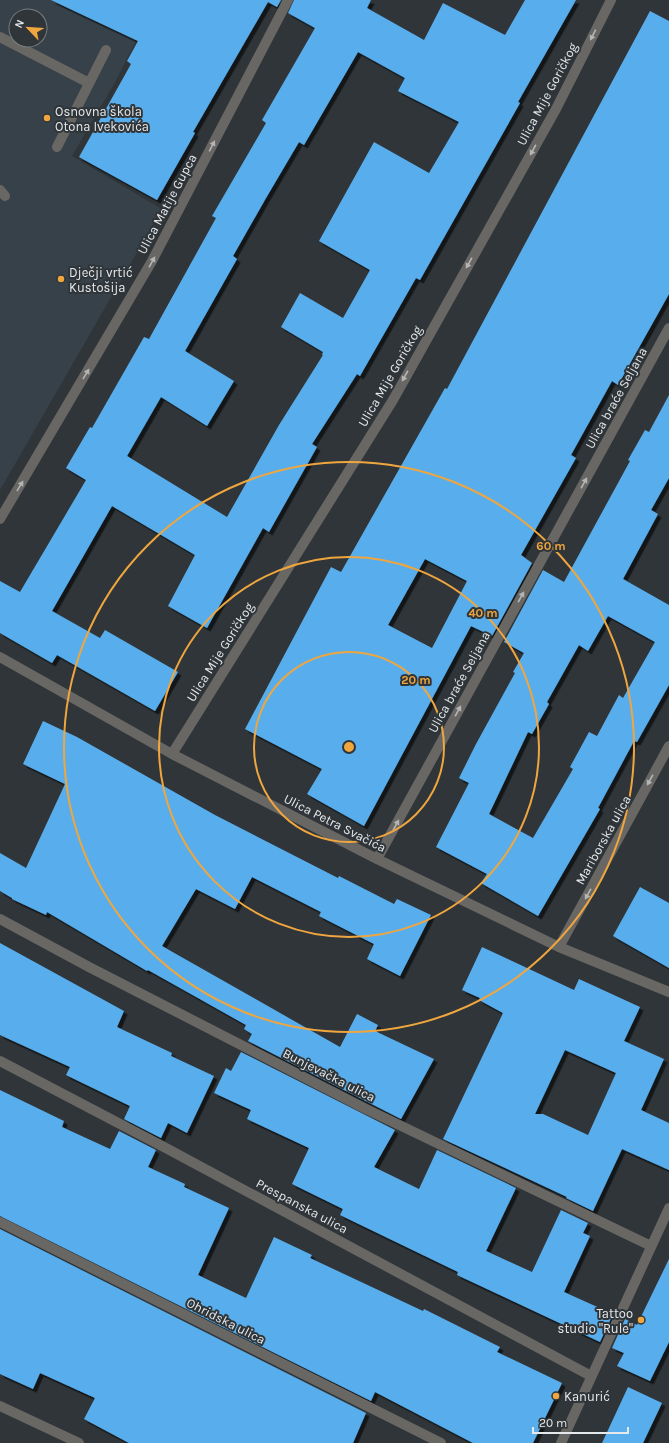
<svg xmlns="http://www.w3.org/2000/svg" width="669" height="1443" viewBox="0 0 669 1443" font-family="Karla,sans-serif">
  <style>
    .built { fill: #374149; fill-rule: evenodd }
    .building { fill: #59aeec; fill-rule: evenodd; filter: url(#shadow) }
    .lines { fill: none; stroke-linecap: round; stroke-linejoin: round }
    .minor { stroke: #696764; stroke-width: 10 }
    .oneway { fill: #b3b5b6 }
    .ring { fill: none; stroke: #f0a63e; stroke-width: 2 }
    .poi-dot { fill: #f0a63e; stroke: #2f3539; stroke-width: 1.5 }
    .labels { text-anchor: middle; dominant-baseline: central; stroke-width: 4; stroke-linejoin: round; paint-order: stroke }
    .street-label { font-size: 13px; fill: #e5e9ec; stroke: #2f3539 }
    .poi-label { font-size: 13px; fill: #e5e9ec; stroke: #2f3539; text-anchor: start }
    .centre { fill: #f0a63e; stroke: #2f3539; stroke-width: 2 }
    .ring-label { font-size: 12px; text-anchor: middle; font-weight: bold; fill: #f0a63e; stroke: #2f3539; stroke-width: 4; stroke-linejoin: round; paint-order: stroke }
  </style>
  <defs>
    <filter id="shadow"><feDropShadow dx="3.5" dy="3.5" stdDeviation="0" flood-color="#0009"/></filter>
  </defs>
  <rect width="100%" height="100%" fill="#2f3539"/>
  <!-- built -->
  <path class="built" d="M0 0H157L114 84 72 156 162 209 0 490ZM16 16H40V40H16Z"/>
  <!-- building -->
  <path class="building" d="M51 0H281L277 7 268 2 193 132 195 133 157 200 79 157 131 64 127 61 138 41Z
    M294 0H371L367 8 424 40 443 3 505 35 525 0H576L518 102 520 103 420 280 416 278 360 376 357 374 312 444 317 447 269 532 263 528 207 628 168 606 195 555 112 506 52 611 100 638 105 630 178 672 155 711 57 655 52 663 0 633V581L20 592 86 480 66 468 90 427 92 428 144 337 149 339 216 218 212 216 266 123 262 120 315 28 288 13ZM358 52 405 78 398 91 459 122 429 173 374 142 319 241 370 270 343 318 300 293 281 327 323 352 322 355H323L279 425 227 517 127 456 161 397 207 426 234 381 185 351 237 259 233 256 266 198 299 142 304 145Z
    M650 11 669 21V294L618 385 612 381 571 455 576 458 521 555 532 563 492 636 471 626 364 826 307 794 322 769 245 729 331 567 341 572 445 388 447 389ZM425 559 467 581 432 648 388 625Z
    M669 395V478L651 510 658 514 623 579 669 605V685L637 742 634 741 598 808 600 809 538 916 481 883 487 874 436 847 469 783 459 778 476 744 515 673 513 672 524 653 504 642 543 570 564 582 630 461 628 460 645 430 649 432ZM608 616 655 642 623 698 619 695 597 736 589 732 570 767 573 769 533 838 489 814 528 732 532 734 549 704 547 702 579 645 588 651Z
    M43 721 77 737 215 815 338 878 339 876 394 904 397 899 431 915 400 976 367 959 374 944 319 916 321 912 252 877 235 909 196 889 162 946 340 1047 357 1014 378 1025 375 1031 434 1059 401 1119 248 1041 252 1034 244 1029 246 1025 148 970 147 971 47 912 46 915 12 899V898L0 891V853L26 868 65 784 23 764Z
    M640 887 669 903V968L613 936Z
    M0 943 124 1011 117 1027 172 1053 171 1056 214 1076 187 1133 168 1123 161 1138 124 1119 130 1106 66 1075 70 1067 0 1035Z
    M482 947 574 990 579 979 640 1007 624 1041 664 1059 641 1110 669 1123V1170L622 1149 593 1211 566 1198 567 1197 443 1139 503 1013 479 1000 480 998 462 990ZM565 1050 616 1073 588 1135 543 1114H535Z
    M241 1052 395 1130 374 1167 419 1189 437 1150 516 1188 486 1251 532 1272 561 1210 588 1223 583 1233 590 1236 564 1292 613 1314 600 1342 457 1275 458 1272 340 1215 343 1209 292 1184 309 1148 247 1119 251 1110 214 1093 226 1068 231 1071Z
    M0 1090 64 1121 62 1127 110 1149 119 1131 156 1150 148 1167 185 1184 184 1187 229 1208 198 1275 246 1298 274 1237 312 1255 310 1258 423 1311 424 1309 500 1347 497 1352 562 1383 533 1443H473L375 1392 371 1401 0 1216Z
    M0 1229 366 1413 353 1443H129L84 1419 95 1398 40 1373 33 1389 0 1374Z
    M669 1259V1342L650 1381 617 1366 624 1353 612 1348 625 1319 637 1325Z
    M628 1387 662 1403 643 1443H602Z"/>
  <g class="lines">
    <!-- minor -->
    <path class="minor" d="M0 37 89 83
      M57 147 106 50
      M0 190 5 196
      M0 519 152 261 288 0
      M0 657 172 754 377 859 559 947 669 992
      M172 754 393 400 556 109 611 0
      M377 859 669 328
      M0 919 89 967 364 1108 651 1246
      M559 947 669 746
      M0 1061 164 1147 591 1376
      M0 1222 441 1443
      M0 1406 79 1443
      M561 1443 669 1208"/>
  </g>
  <!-- one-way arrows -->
  <defs><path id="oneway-solid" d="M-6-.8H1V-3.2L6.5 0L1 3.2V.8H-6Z"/></defs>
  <g class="oneway">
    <use href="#oneway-solid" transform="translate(593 35) rotate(117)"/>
    <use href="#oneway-solid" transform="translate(212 146) rotate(-63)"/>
    <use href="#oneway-solid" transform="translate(533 150) rotate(119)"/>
    <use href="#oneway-solid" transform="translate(152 262) rotate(-61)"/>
    <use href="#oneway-solid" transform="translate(469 263) rotate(119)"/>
    <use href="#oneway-solid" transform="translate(86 374) rotate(-59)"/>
    <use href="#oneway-solid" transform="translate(405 376) rotate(119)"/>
    <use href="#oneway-solid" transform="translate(584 483) rotate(-61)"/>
    <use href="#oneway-solid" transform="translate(20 486) rotate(-59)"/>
    <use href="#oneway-solid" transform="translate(521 597) rotate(-61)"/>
    <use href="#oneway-solid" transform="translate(458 711) rotate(-61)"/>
    <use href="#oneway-solid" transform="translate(650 780) rotate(119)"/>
    <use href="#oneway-solid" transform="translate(396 825) rotate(-61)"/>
    <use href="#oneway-solid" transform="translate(588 894) rotate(119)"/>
  </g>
  <!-- distance rings -->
  <g class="ring">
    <circle cx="349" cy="747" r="95"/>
    <circle cx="349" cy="747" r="190"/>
    <circle cx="349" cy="747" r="285"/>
  </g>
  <!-- markers -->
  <g class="poi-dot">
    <circle cx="47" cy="118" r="4"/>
    <circle cx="61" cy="279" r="4"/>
    <circle cx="641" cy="1320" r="4"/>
    <circle cx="556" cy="1396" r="4"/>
  </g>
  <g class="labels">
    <!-- street labels -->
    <g class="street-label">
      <text transform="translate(547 94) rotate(-62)">Ulica Mije Goričkog</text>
      <text transform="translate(167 204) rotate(-62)">Ulica Matije Gupca</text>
      <text transform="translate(390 376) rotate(-60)">Ulica Mije Goričkog</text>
      <text transform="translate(616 398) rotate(-61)">Ulica braće Seljana</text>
      <text transform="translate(220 652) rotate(-58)">Ulica Mije Goričkog</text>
      <text transform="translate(459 682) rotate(-61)">Ulica braće Seljana</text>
      <text transform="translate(335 823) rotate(27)">Ulica Petra Svačića</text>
      <text transform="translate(603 840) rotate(-61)">Mariborska ulica</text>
      <text transform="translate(329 1075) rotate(27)">Bunjevačka ulica</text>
      <text transform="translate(302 1206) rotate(28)">Prespanska ulica</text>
      <text transform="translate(226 1321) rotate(27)">Ohridska ulica</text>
    </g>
    <!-- poi labels -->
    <g class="poi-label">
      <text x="55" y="111">Osnovna škola<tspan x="55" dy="15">Otona Ivekovića</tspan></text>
      <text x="69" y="272">Dječji vrtić<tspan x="69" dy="15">Kustošija</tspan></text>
      <text x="633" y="1313" text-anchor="end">Tattoo<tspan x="633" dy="15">studio "Rule"</tspan></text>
      <text x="564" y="1396">Kanurić</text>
    </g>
  </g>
  <circle cx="349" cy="747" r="6" class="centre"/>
  <g class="ring-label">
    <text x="551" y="550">60 m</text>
    <text x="483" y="617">40 m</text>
    <text x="416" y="684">20 m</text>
  </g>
  <!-- north arrow -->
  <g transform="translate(28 28) rotate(295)"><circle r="19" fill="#2f3539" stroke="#787d81"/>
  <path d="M0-3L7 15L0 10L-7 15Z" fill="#f0a63e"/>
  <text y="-6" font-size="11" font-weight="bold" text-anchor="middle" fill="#e5e9ec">N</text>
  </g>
  <!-- scale -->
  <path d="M533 1427v6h95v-6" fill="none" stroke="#e5e9ec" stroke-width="2"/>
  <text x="539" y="1427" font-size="12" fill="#e5e9ec" stroke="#2f3539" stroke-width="3" paint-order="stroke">20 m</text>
</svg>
